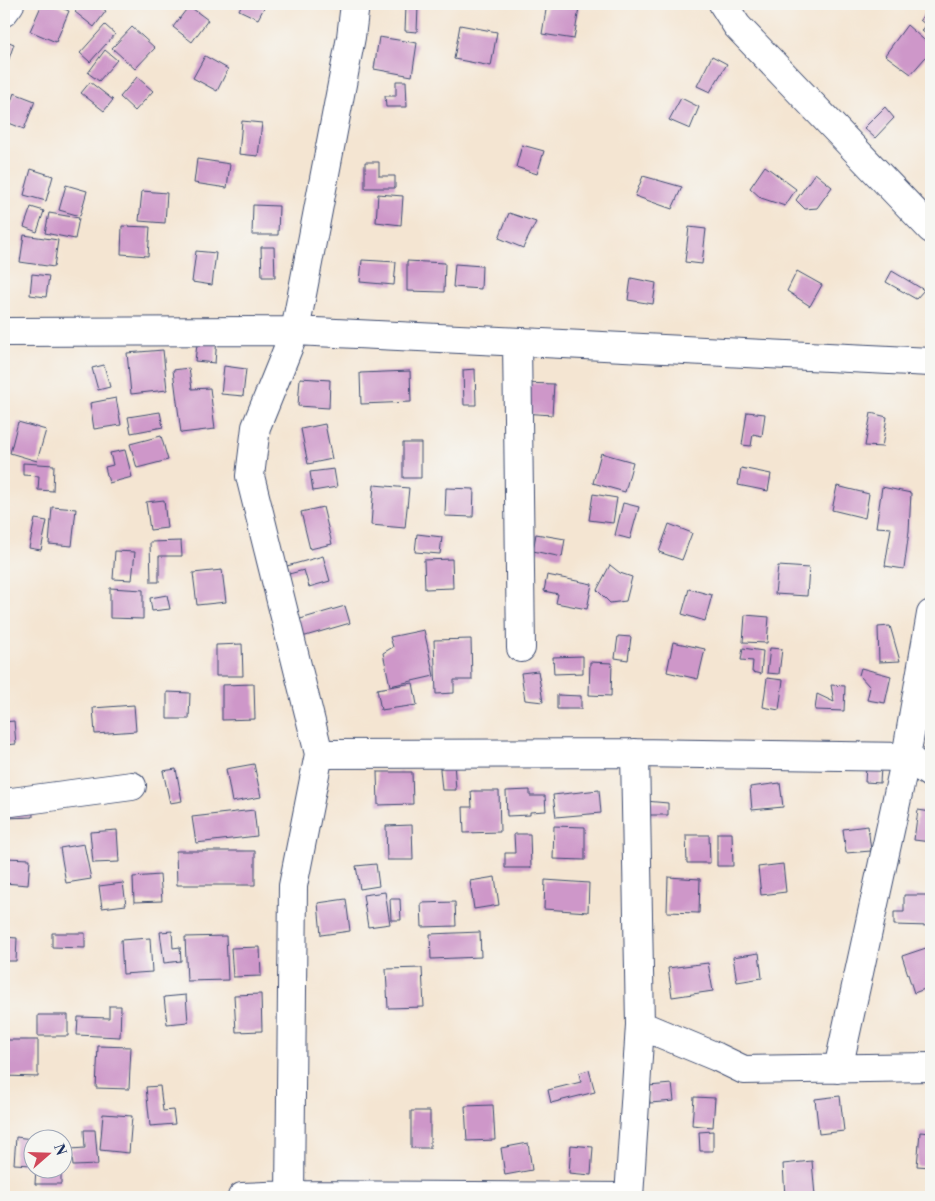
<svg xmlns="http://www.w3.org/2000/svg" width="935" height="1201" viewBox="0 0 935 1201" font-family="'Libre Bodoni',serif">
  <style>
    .building { fill: #ce97c9 }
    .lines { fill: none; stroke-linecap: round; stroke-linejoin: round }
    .minor-casing { stroke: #3c4a6f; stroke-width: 30 }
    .minor { stroke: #fff; stroke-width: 28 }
  </style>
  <rect width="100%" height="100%" fill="#f6f6f2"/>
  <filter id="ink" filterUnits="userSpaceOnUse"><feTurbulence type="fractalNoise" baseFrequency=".02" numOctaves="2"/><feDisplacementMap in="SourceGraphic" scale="10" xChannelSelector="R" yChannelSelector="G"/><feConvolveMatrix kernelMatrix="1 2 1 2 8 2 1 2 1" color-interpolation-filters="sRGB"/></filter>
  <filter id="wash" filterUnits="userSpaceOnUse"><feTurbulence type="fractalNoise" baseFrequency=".0096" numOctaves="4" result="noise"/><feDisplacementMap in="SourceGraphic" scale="20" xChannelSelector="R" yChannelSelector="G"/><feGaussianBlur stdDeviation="1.12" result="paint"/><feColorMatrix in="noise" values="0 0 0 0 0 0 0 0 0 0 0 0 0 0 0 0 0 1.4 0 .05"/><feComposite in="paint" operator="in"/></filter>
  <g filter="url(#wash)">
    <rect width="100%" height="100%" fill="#f4e5d2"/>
    <g id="blocks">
      <!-- building -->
      <path class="building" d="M42 4H52L69 11 56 42 30 31Z
        M81 4H96L106 11 94 27 75 12Z
        M242 4H266L258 19 239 10Z
        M547 4H558L579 8 574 39 542 34Z
        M931 4V38L922 31 926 25 920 20Z
        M189 6 208 20 192 42 173 27Z
        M406 6H418L417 32 405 31Z
        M105 25 115 34 90 62 80 53Z
        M460 25 497 32 491 66 454 59Z
        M907 25 931 46V51L911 74 885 55Z
        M132 27 155 48 135 69 112 48Z
        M379 37 417 43 412 76 374 69Z
        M4 40 14 44 4 73Z
        M105 50 117 60 99 81 88 73Z
        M205 56 228 69 217 91 193 78Z
        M712 56 727 64 710 92 697 86Z
        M137 77 153 91 135 111 120 97Z
        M396 81H406L407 107H386L385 96H396Z
        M90 82 113 100 104 111 81 93Z
        M14 93 35 101 24 129 4 121Z
        M681 98 699 107 690 129 669 120Z
        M885 107 894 118 875 138 864 128Z
        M242 121 262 123 258 156 239 154Z
        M522 145 544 151 537 174 516 167Z
        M197 159 230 164 227 188 194 183Z
        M365 162H379V176H395V188H365Z
        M765 166 796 189 785 206 761 198 750 188Z
        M31 169 53 176 46 201 24 195Z
        M815 173 832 187 817 208 805 209 796 200Z
        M643 176 682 187 672 209 635 196Z
        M66 185 87 191 80 216 59 210Z
        M142 191 167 193 165 223 139 221Z
        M378 194 403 196 401 225 376 222Z
        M253 205 279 206 278 235H252Z
        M31 207 44 211 37 232 24 227Z
        M49 213 79 218 75 239 45 233Z
        M509 213 536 222 523 248 499 238Z
        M122 226 150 227 148 256 121 254Z
        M689 227 706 229 702 264 685 262Z
        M24 235 58 240 54 267 20 262Z
        M261 247H274L275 277H262Z
        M196 251 216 253 212 285 192 282Z
        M362 260 396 262 394 285 360 282Z
        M407 261 445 263 444 292 407 291Z
        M455 264 482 266 481 289 453 287Z
        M797 271 822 285 810 306 787 291Z
        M892 271 924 290 916 299 886 282Z
        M32 274 49 276 46 297 30 295Z
        M631 278 656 283 653 304 628 300Z
        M198 336 217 338 215 363 195 361Z
        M163 350 167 390 131 394 127 353Z
        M104 365 110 387 98 390 92 368Z
        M224 366 246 369 243 396 221 394Z
        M189 368 192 389 210 388 215 429 181 433 173 370Z
        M475 369 476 405H464L463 370Z
        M410 371 411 402 361 404 360 373Z
        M300 378 330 380 329 408 298 406Z
        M523 383 554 384 552 415 522 413Z
        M116 398 121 425 94 429 90 403Z
        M160 412 163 427 131 433 128 417Z
        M747 412 765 414 762 436 753 434 751 446 742 445Z
        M871 413 887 417 882 447 865 446Z
        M18 422 46 430 37 461 10 453Z
        M325 424 332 459 308 464 301 429Z
        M161 436 168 460 137 468 130 444Z
        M403 443H421V478H403Z
        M125 450 132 477 109 483 105 467 113 465 110 453Z
        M601 453 633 462 625 492 593 483Z
        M23 463 54 465 53 491 38 490 39 476 23 475Z
        M741 468 771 474 768 491 738 485Z
        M334 469 337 487 313 491 310 472Z
        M374 485 409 488 405 528 371 525Z
        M837 486 869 494 865 518 832 510Z
        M882 487 911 493 909 531 904 569 885 566 891 528 876 527Z
        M446 488 474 489 473 517 445 516Z
        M593 494 617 498 613 523 589 520Z
        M164 500 167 528 150 530 146 502Z
        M623 503 639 507 630 539 615 535Z
        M52 507 76 509 72 546 49 544Z
        M323 507 332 544 310 549 301 512Z
        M35 519 47 521 41 550 29 548Z
        M669 524 692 533 682 560 659 552Z
        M417 534 442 537 440 554 415 552Z
        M536 534 565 539 562 557 533 551Z
        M181 541 182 556H159V582H151L150 542Z
        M115 551 135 552 132 580 113 579Z
        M323 556 330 581 309 587 304 570 289 574 287 566Z
        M452 559 453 588 425 589 424 560Z
        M610 565 620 573 632 577 626 601 610 603 597 590Z
        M778 566 809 568 807 596 775 594Z
        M222 570 226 602 197 605 193 573Z
        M547 575 592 584 587 609 556 603 558 594 544 591Z
        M110 588 143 590V619L110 618Z
        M689 589 712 595 705 621 682 614Z
        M167 595 170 609 152 611 150 598Z
        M345 606 350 623 302 637 297 620Z
        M745 615 769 617 767 643 743 642Z
        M890 626 900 661 879 662 878 627Z
        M424 630 434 676 390 686 383 653 393 647 390 637Z
        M618 636 631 637 628 660 615 658Z
        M471 639 472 680H454V693L436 694 434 640Z
        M673 642 705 649 698 679 667 672Z
        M242 644 243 676H216V645Z
        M743 648 763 651 761 674 752 672 753 661 741 660Z
        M770 648 782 649 779 674 767 673Z
        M583 656V673L554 674 553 657Z
        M590 662 612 663 611 696 589 695Z
        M861 668 891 676 885 703 867 700 870 687 859 675Z
        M538 671 543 702 525 700 521 673Z
        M767 678 783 680 779 710 763 707Z
        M413 683 417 705 381 710 377 689Z
        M254 684 255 719 222 720V685Z
        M831 685 845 686 844 711 815 710 817 694 834 702Z
        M167 692 190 693 189 719H167Z
        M557 695 581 696V709H557Z
        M134 705 136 731 95 734 93 708Z
        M14 721 16 744 4 745V722Z
        M882 752 880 783 865 782 866 766Z
        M439 759 454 762 456 790H442Z
        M254 764 261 797 232 802 226 769Z
        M176 769 182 801 170 803 163 771Z
        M377 772H412L413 804 378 805Z
        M780 783 783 807 752 810 750 787Z
        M530 790V796H545L546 811 530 812V815L507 816 506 791Z
        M599 790 601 813 556 817 553 795Z
        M471 791H499L500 832 464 833 463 807H472Z
        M32 795 33 817 8 818 7 808Z
        M645 801 668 803V815H645Z
        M254 810 257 836 196 843 192 817Z
        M918 810 931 812V842L914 840Z
        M412 825 413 860H387L386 826Z
        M554 826 585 827V860L553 859Z
        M868 826 871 851 846 853 843 829Z
        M117 830 119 862 93 863 90 832Z
        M717 833H732L733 866H717Z
        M514 834H530L531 868H505V853H515Z
        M686 835H709L710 863H687Z
        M84 844 91 879 66 883 60 848Z
        M176 851H255V885H177Z
        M5 858 30 859 28 885 4 883Z
        M376 864 379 886 360 889 356 866Z
        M783 864 786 892 761 895 758 867Z
        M160 875 162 901 134 902 133 877Z
        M495 877 499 905 474 909 470 881Z
        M668 877 700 879 699 913 667 912Z
        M545 880 589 883 588 912 544 909Z
        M123 883 126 905 102 908 99 886Z
        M385 892 390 924 368 927 363 895Z
        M904 895H930V926L894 925V912H904Z
        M346 899 350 931 321 935 318 903Z
        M390 899H400L401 920H391Z
        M455 902 456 926 422 927 421 903Z
        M172 931 173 948 180 947 181 961 164 963 160 932Z
        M480 932 481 957 431 959 430 934Z
        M52 933H85V948L52 947Z
        M226 936 228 980 187 981 185 937Z
        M4 937 17 938 16 961H4Z
        M150 938 152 972 123 974 121 940Z
        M260 947 261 976 233 977 231 948Z
        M929 947 930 987 914 993 902 956Z
        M759 953 762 978 737 982 733 957Z
        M708 963 713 991 672 997 668 968Z
        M422 968 424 1007 388 1008 386 969Z
        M261 994 262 1031 236 1032 234 995Z
        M186 995 188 1022 167 1024 164 997Z
        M109 1006H121L120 1037 77 1035 78 1017 109 1018Z
        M38 1015H68V1036H38Z
        M4 1040H38V1077L4 1076Z
        M98 1046 131 1047 129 1089 96 1088Z
        M589 1070 595 1092 551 1103 548 1090 581 1082 579 1073Z
        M672 1084 674 1101 650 1103 648 1086Z
        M160 1086 163 1111 173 1110 175 1124 150 1126 146 1087Z
        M840 1096 844 1131 819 1134 815 1099Z
        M694 1097 715 1098 713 1127 692 1125Z
        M493 1105 495 1140 467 1141 465 1106Z
        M411 1111H430V1148H411Z
        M103 1114 132 1116 129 1153 100 1150Z
        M84 1130H95L98 1165 73 1166 71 1149 85 1148Z
        M713 1131V1151H700L699 1132Z
        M920 1132 931 1133V1167L917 1166Z
        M16 1137 32 1139V1165L14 1164Z
        M528 1143 532 1170 505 1175 501 1148Z
        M571 1145 593 1147 591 1175 569 1173Z
        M812 1161 815 1196 785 1197 783 1164Z
        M36 1168H61V1184H35Z"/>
    </g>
  </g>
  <g filter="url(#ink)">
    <use href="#blocks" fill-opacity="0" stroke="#3c4a6f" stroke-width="1"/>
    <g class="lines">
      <!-- minor casing -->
      <g class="minor-casing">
        <path id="minor" d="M723 4 737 26 931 229
          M4 12 10 4
          M4 332 295 331 931 362
          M517 342 521 648
          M319 754 635 753 906 757 931 774
          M4 803 132 786
          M640 1025 717 1057 744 1070 931 1067
          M838 1069 906 757 931 614
          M242 1197 289 1195 629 1197
          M290 1197 293 886 319 754 250 476 256 427 295 331 351 37 355 4
          M629 1197 640 1025 635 753"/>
      </g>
      <!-- minor -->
      <use href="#minor" class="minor"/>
    </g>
  </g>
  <!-- margin -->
  <rect width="935" height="1201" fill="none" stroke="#f6f6f2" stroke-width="20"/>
  <!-- north arrow -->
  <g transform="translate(48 1154) rotate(70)"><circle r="24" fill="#f6f6f2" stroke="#9ea6b7"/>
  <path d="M0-4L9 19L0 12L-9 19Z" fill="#d1495b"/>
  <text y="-8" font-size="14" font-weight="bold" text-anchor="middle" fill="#1b2f5e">N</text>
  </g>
</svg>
